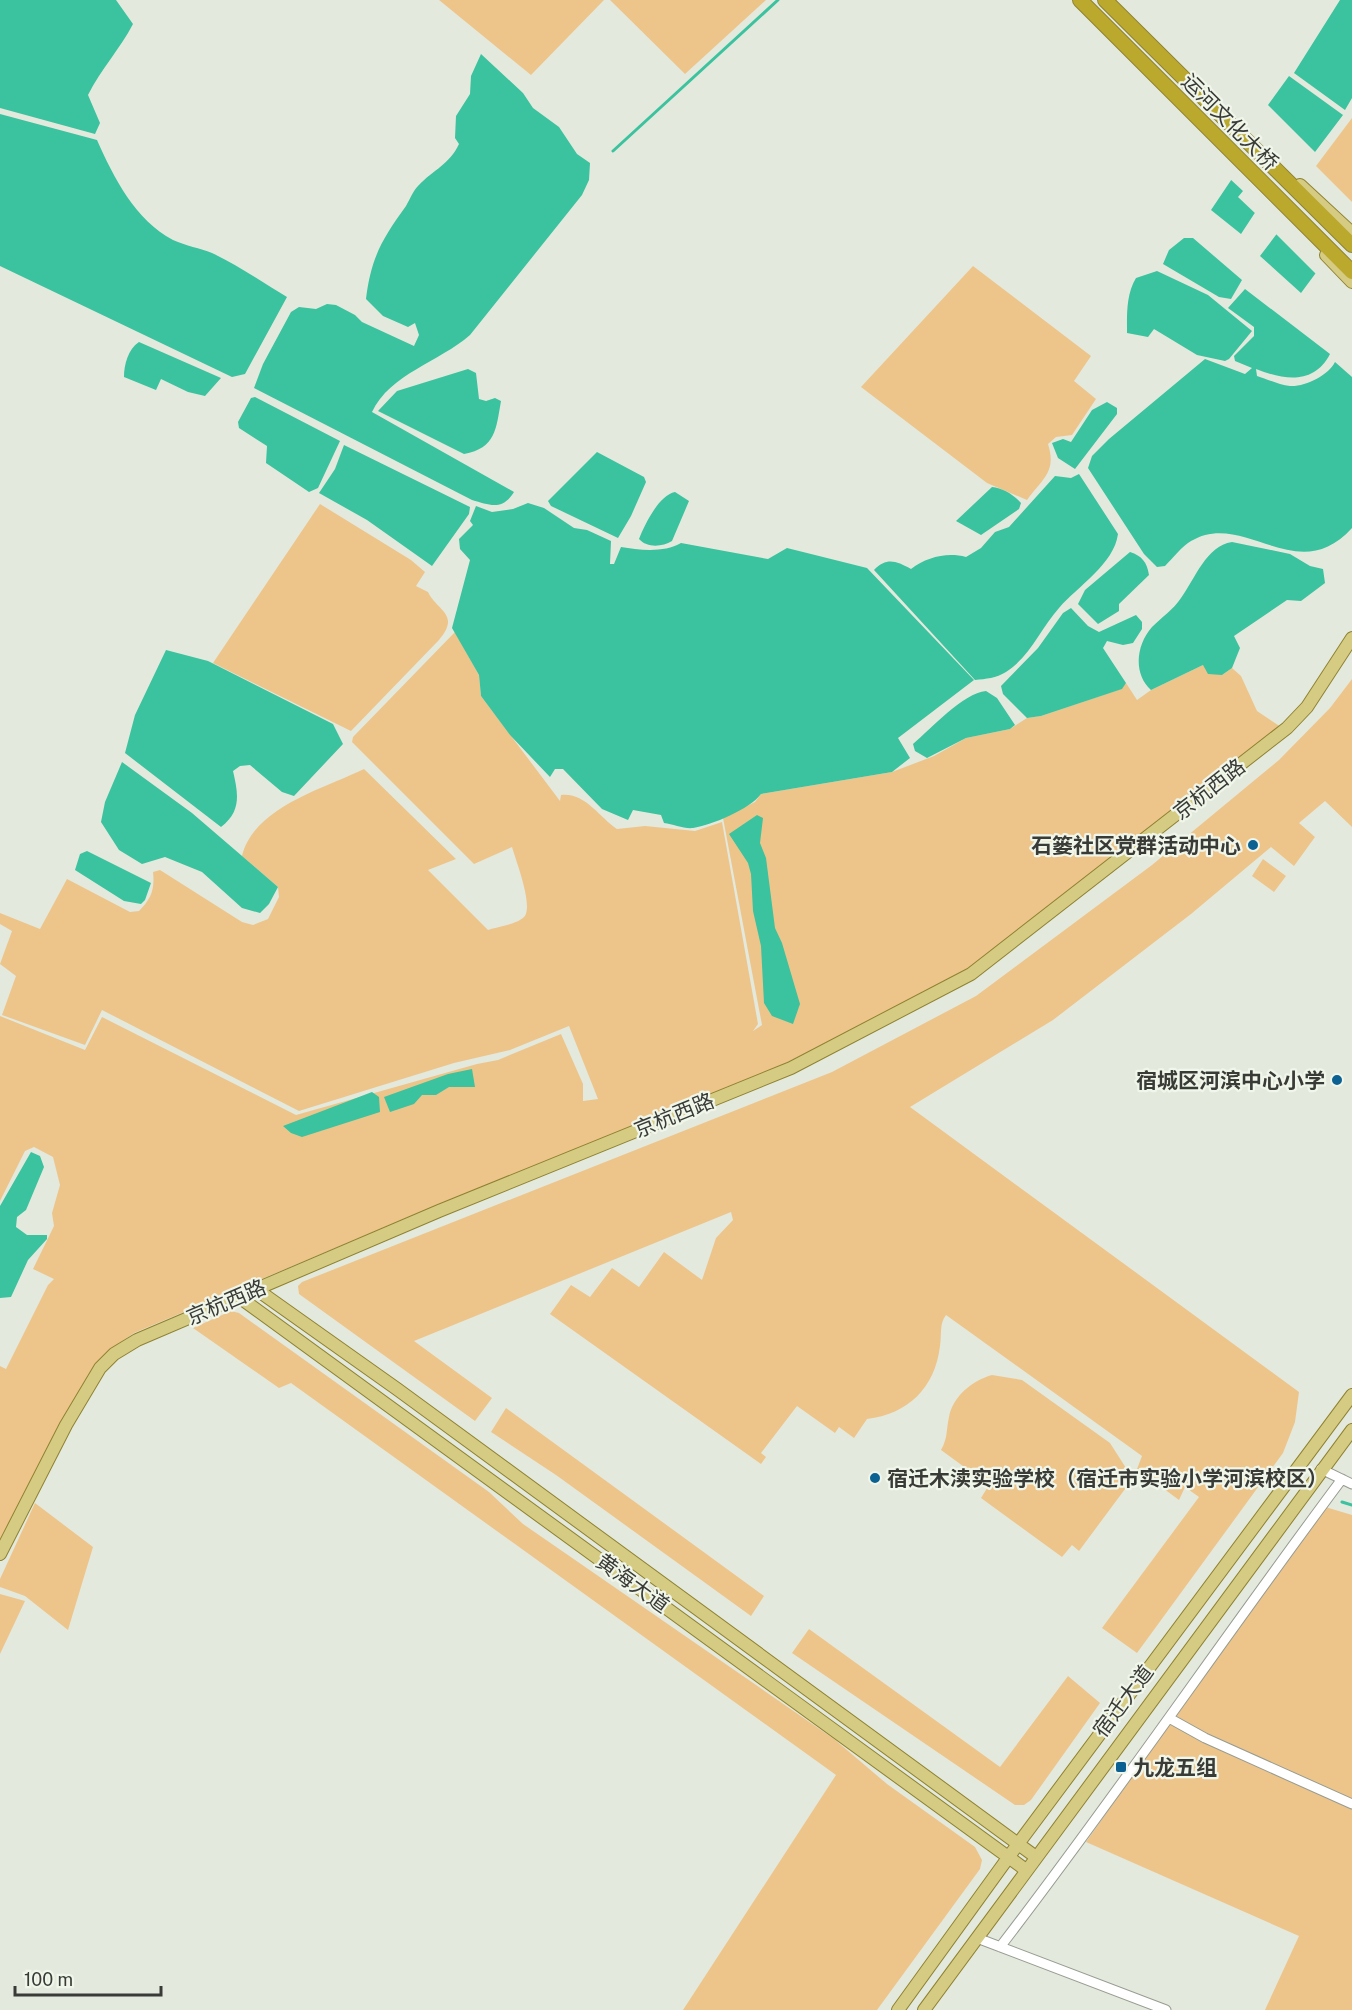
<svg xmlns="http://www.w3.org/2000/svg" width="1352" height="2010" viewBox="0 0 1352 2010" font-family="'Public Sans','Noto Sans SC',sans-serif">
  <style>
    .green { fill: #edc58b }
    .water { fill: #3bc29e }
    .pier { fill: #e4e9dd }
    .lines { fill: none; stroke-linecap: round; stroke-linejoin: round }
    .stream { stroke: #3bc29e; stroke-width: 3 }
    .minor-casing { stroke: #979b90; stroke-width: 11 }
    .major-casing { stroke: #8e8231; stroke-width: 14 }
    .highway-casing { stroke: #8e8231; stroke-width: 16 }
    .minor { stroke: #fff; stroke-width: 9 }
    .major { stroke: #d6cb82; stroke-width: 12 }
    .highway { stroke: #bba92e; stroke-width: 14 }
    .poi-dot { fill: #0b6192; stroke: #f1f6ea; stroke-width: 2 }
    .labels { text-anchor: middle; dominant-baseline: central; stroke-width: 4.5; stroke-linejoin: round; paint-order: stroke }
    .street-label { font-size: 21px; fill: #393b36; stroke: #f1f6ea }
    .poi-label { font-size: 21px; font-weight: bold; fill: #393b36; stroke: #f1f6ea; text-anchor: end }
  </style>
  <rect width="100%" height="100%" fill="#e4e9dd"/>
  <!-- green -->
  <path class="green" d="M439 0H604L531 75Z
    M610 0H766L685 74Z
    M1352 118V202L1316 166Z
    M973 266 1091 356 1074 381 1096 399 1072 435 1056 437 1048 444C1057 472 1042 479 1027 500L987 483 861 387Z
    M320 504 411 560 425 572 416 586 428 592C437 611 461 614 439 640L351 731 213 663Z
    M455 632 479 675 481 696 560 801 561 795C585 792 599 817 617 829L645 826 695 831 722 822 758 1024 753 1031 762 1025 723 818 755 802 761 794 892 772 934 756 966 738 1010 729 1027 718 1041 716 1121 689 1126 683 1137 700 1151 690 1203 665 1222 675 1232 668 1241 676 1257 711 1281 727 964 973 774 1069 418 1213 134 1333 109 1350 88 1375 0 1547V1366L6 1369 48 1285 54 1279 33 1269 54 1226 52 1213 60 1185 53 1157 34 1147 25 1151 0 1201V1016L85 1050 102 1017 296 1115 477 1064 498 1060 561 1034 583 1084V1101L598 1099 569 1026 510 1050 454 1063 299 1111 102 1010 85 1045 2 1015 16 976 0 964 12 931 0 924V913L40 929 67 879 130 912 139 911C151 899 155 890 153 872L160 870 242 922 253 925 268 919 279 897 278 887 242 856C254 807 323 789 364 769L456 859 428 870 488 930C498 927 517 924 524 917 534 907 516 861 512 847L474 864 352 742 353 737Z
    M1352 679V827L1325 801 1299 823 1315 837 1294 866 1271 847 1191 914 1053 1020 910 1107 1299 1392 1295 1422 1283 1453 1137 1653 1102 1628 1199 1497 1185 1487 1179 1500 1137 1469 1142 1456 946 1315C939 1324 942 1334 940 1346 935 1388 908 1414 867 1419L854 1438 839 1427 835 1433 797 1406 761 1453 766 1457 761 1464 550 1314 571 1285 590 1297 612 1268 639 1287 664 1252 702 1280 716 1238 733 1220 731 1212 414 1341 492 1398 475 1421 299 1294 298 1286 302 1282 832 1072 976 996 1152 865 1279 760 1330 708Z
    M1263 859 1286 876 1274 892 1252 876Z
    M231 1311 239 1313 489 1492 523 1524 834 1739 887 1784 975 1847 982 1860 980 1869 877 2010H683L836 1775 291 1383 279 1388 193 1328Z
    M992 1375 1022 1380 1110 1443 1126 1468 1128 1485 1079 1551 1072 1545 1062 1557 981 1498 989 1485 941 1450C948 1438 946 1430 949 1417 953 1396 973 1380 992 1375Z
    M506 1408 764 1596 751 1616 556 1475 491 1432Z
    M35 1503 93 1547 68 1630 25 1596 0 1587V1579Z
    M1322 1506 1352 1515V2010H1265L1299 1936 1086 1842Z
    M0 1594 25 1601 0 1654Z
    M809 1629 1000 1767 1068 1676 1100 1703 1031 1800 1024 1805H1015L792 1653Z"/>
  <!-- water -->
  <path class="water" d="M0 0H116L133 24C120 49 101 69 88 95L100 123 95 134 0 108Z
    M1340 0H1352V98L1345 110 1294 73Z
    M481 54 523 93 533 108 559 127 577 154 590 163 589 180 582 195 470 335C439 362 390 374 372 412L514 492C502 511 490 505 472 500L254 388 263 364 291 312 299 307 316 309 327 304 336 305 355 315 362 322 414 346 419 335 415 323 408 327 383 316 366 299C371 258 382 239 406 206 410 199 413 191 418 186 434 169 449 165 459 144L455 138 456 116 470 94 471 76Z
    M1289 76 1343 115 1315 152 1268 105Z
    M0 114 97 140C114 178 135 220 173 240 186 246 200 248 212 253 238 265 263 283 287 297L245 374 232 377 0 266Z
    M1250 152 1281 173 1241 234 1211 210Z
    M1301 202 1318 270 1301 293 1260 256Z
    M1184 238H1193L1242 280 1231 299 1219 297 1163 264 1169 250Z
    M1157 271 1208 295 1252 331 1229 359 1225 361 1197 355 1154 329 1148 337 1127 333C1127 314 1126 295 1136 278Z
    M1245 289 1330 354C1314 385 1284 380 1256 369L1257 376C1267 379 1279 385 1290 386 1305 387 1329 375 1335 362L1352 377V528C1297 589 1244 509 1191 541 1182 546 1173 558 1165 566L1157 567 1144 554 1088 468 1092 456 1109 439 1205 359 1245 374 1252 368 1235 361 1234 356 1254 336V327L1228 308Z
    M139 342 221 378 205 396 188 392 161 379 156 390 124 377C124 365 128 349 139 342Z
    M468 369 476 373 479 399 486 401 495 398 501 401C496 429 496 448 464 454L378 411 397 391Z
    M255 397 340 441 318 488 309 492 266 463 267 446 239 428 238 422 251 398Z
    M1107 402 1117 408V414L1075 469 1058 458 1052 443 1063 439 1071 442 1092 410Z
    M344 445 470 507 469 514 432 566 367 520 319 493 335 469Z
    M597 452 644 477 646 482 631 516 618 538 551 506 548 501Z
    M1079 474 1118 534C1114 564 1078 586 1059 608 1041 628 1030 657 1006 672 996 678 986 679 975 680L874 570C887 557 896 561 911 569 927 557 947 552 966 557L981 548 995 532 1009 527 1055 476 1071 478Z
    M992 487C1003 488 1014 495 1021 503L1019 509 981 535 956 521Z
    M675 492 689 501 672 541C662 547 647 548 639 539 645 524 659 495 675 492Z
    M528 503 544 508 574 528 587 530 611 541 610 564H614L621 547C639 550 664 553 681 543L768 559 787 548 867 568 974 680 898 738 910 758 892 772 761 794C750 809 712 825 693 828 684 829 673 824 664 823L661 815 633 810 628 820 602 809 563 769H555L550 777 510 735 481 696 479 675 452 628 470 560 460 549 459 539 473 525 470 521 476 506 492 512 513 509Z
    M1232 542 1290 554 1310 566 1323 569 1325 583 1301 601 1287 600 1234 636 1240 648 1232 668 1222 675 1208 674 1203 665 1151 690C1133 674 1136 645 1152 627 1162 617 1173 610 1181 598 1195 579 1206 546 1232 542Z
    M1130 552C1142 556 1147 562 1149 575L1119 604V611L1098 624 1078 604 1085 590Z
    M1071 608 1088 626 1099 632 1136 615 1142 622V629L1133 643 1123 645 1107 641 1103 648 1126 683 1122 689 1041 716 1027 718 1003 694 1001 686 1038 648 1063 613Z
    M166 650 208 661 333 724 343 744 294 796 282 792 250 765 240 766 233 771C238 793 242 811 221 827L125 753 135 715Z
    M986 691 997 698 1015 725 1010 729 966 738 927 758 915 751 913 744C932 728 963 693 986 691Z
    M122 762 192 813 278 887 269 904 260 913 242 908 202 872 165 857 142 864 119 850 101 822 105 802Z
    M757 815 763 818 760 843 766 858 775 928 782 943 800 1004 793 1024 772 1016 764 1003 761 946 753 911 751 874 748 863 729 834Z
    M87 851 151 883 145 900 141 904 124 901 75 870 80 854Z
    M472 1069 475 1087H449L436 1095H422L414 1104 390 1112 384 1097 448 1074Z
    M372 1092 379 1097 380 1112 302 1137 291 1133 283 1126Z
    M31 1152 40 1156 44 1167 26 1210 17 1217 16 1227 27 1235H47V1239L28 1260 11 1297 0 1298V1206Z"/>
  <!-- pier -->
  <path class="pier" d="M1248 150 1283 175 1257 215 1238 197 1243 191 1229 178Z
    M1298 200 1344 246 1318 276 1274 232Z"/>
  <g class="lines">
    <!-- stream -->
    <path class="stream" d="M613 151 778 0
      M1342 1502 1352 1505"/>
    <!-- minor casing -->
    <g class="minor-casing">
      <path id="minor" d="M1321 1469 1352 1484
        M1169 1718 1205 1738 1352 1804
        M977 1938 1166 2010
        M1000 1947C1118 1794 1226 1634 1342 1479"/>
    </g>
    <!-- major casing -->
    <g class="major-casing">
      <path id="major" d="M1300 185 1352 233
        M1326 255 1352 282
        M256 1289 397 1389 1036 1857
        M239 1297 1026 1870
        M0 1554 66 1425 100 1368 114 1354 137 1340 439 1211 791 1068 971 974 1287 728 1307 707 1352 638
        M898 2010 1018 1844 1352 1395
        M924 2010 1352 1430"/>
    </g>
    <!-- highway casing -->
    <g class="highway-casing">
      <path id="highway" d="M1080 0 1352 272
        M1105 0 1352 245"/>
    </g>
    <!-- minor -->
    <use href="#minor" class="minor"/>
    <!-- major -->
    <use href="#major" class="major"/>
    <!-- highway -->
    <use href="#highway" class="highway"/>
  </g>
  <!-- markers -->
  <g class="poi-dot">
    <circle cx="1253" cy="845" r="6"/>
    <circle cx="1337" cy="1080" r="6"/>
    <circle cx="875" cy="1478" r="6"/>
    <rect x="1115" y="1761" width="12" height="12" rx="3"/>
  </g>
  <g class="labels">
    <!-- street labels -->
    <g class="street-label">
      <text transform="translate(1230 122) rotate(45)">运河文化大桥</text>
      <text transform="translate(1209 789) rotate(-38)">京杭西路</text>
      <text transform="translate(674 1115) rotate(-22)">京杭西路</text>
      <text transform="translate(226 1302) rotate(-23)">京杭西路</text>
      <text transform="translate(633 1583) rotate(36)">黄海大道</text>
      <text transform="translate(1123 1701) rotate(-53)">宿迁大道</text>
    </g>
    <!-- poi labels -->
    <g class="poi-label">
      <text x="1241" y="845">石篓社区党群活动中心</text>
      <text x="1325" y="1080">宿城区河滨中心小学</text>
      <text x="887" y="1478" text-anchor="start">宿迁木渎实验学校（宿迁市实验小学河滨校区）</text>
      <text x="1133" y="1767" text-anchor="start">九龙五组</text>
    </g>
  </g>
  <!-- scale -->
  <path d="M15 1986v9h146v-9" fill="none" stroke="#393b36" stroke-width="3"/>
  <text x="24" y="1986" font-size="18" fill="#393b36" stroke="#f1f6ea" stroke-width="4.5" paint-order="stroke">100 m</text>
</svg>
